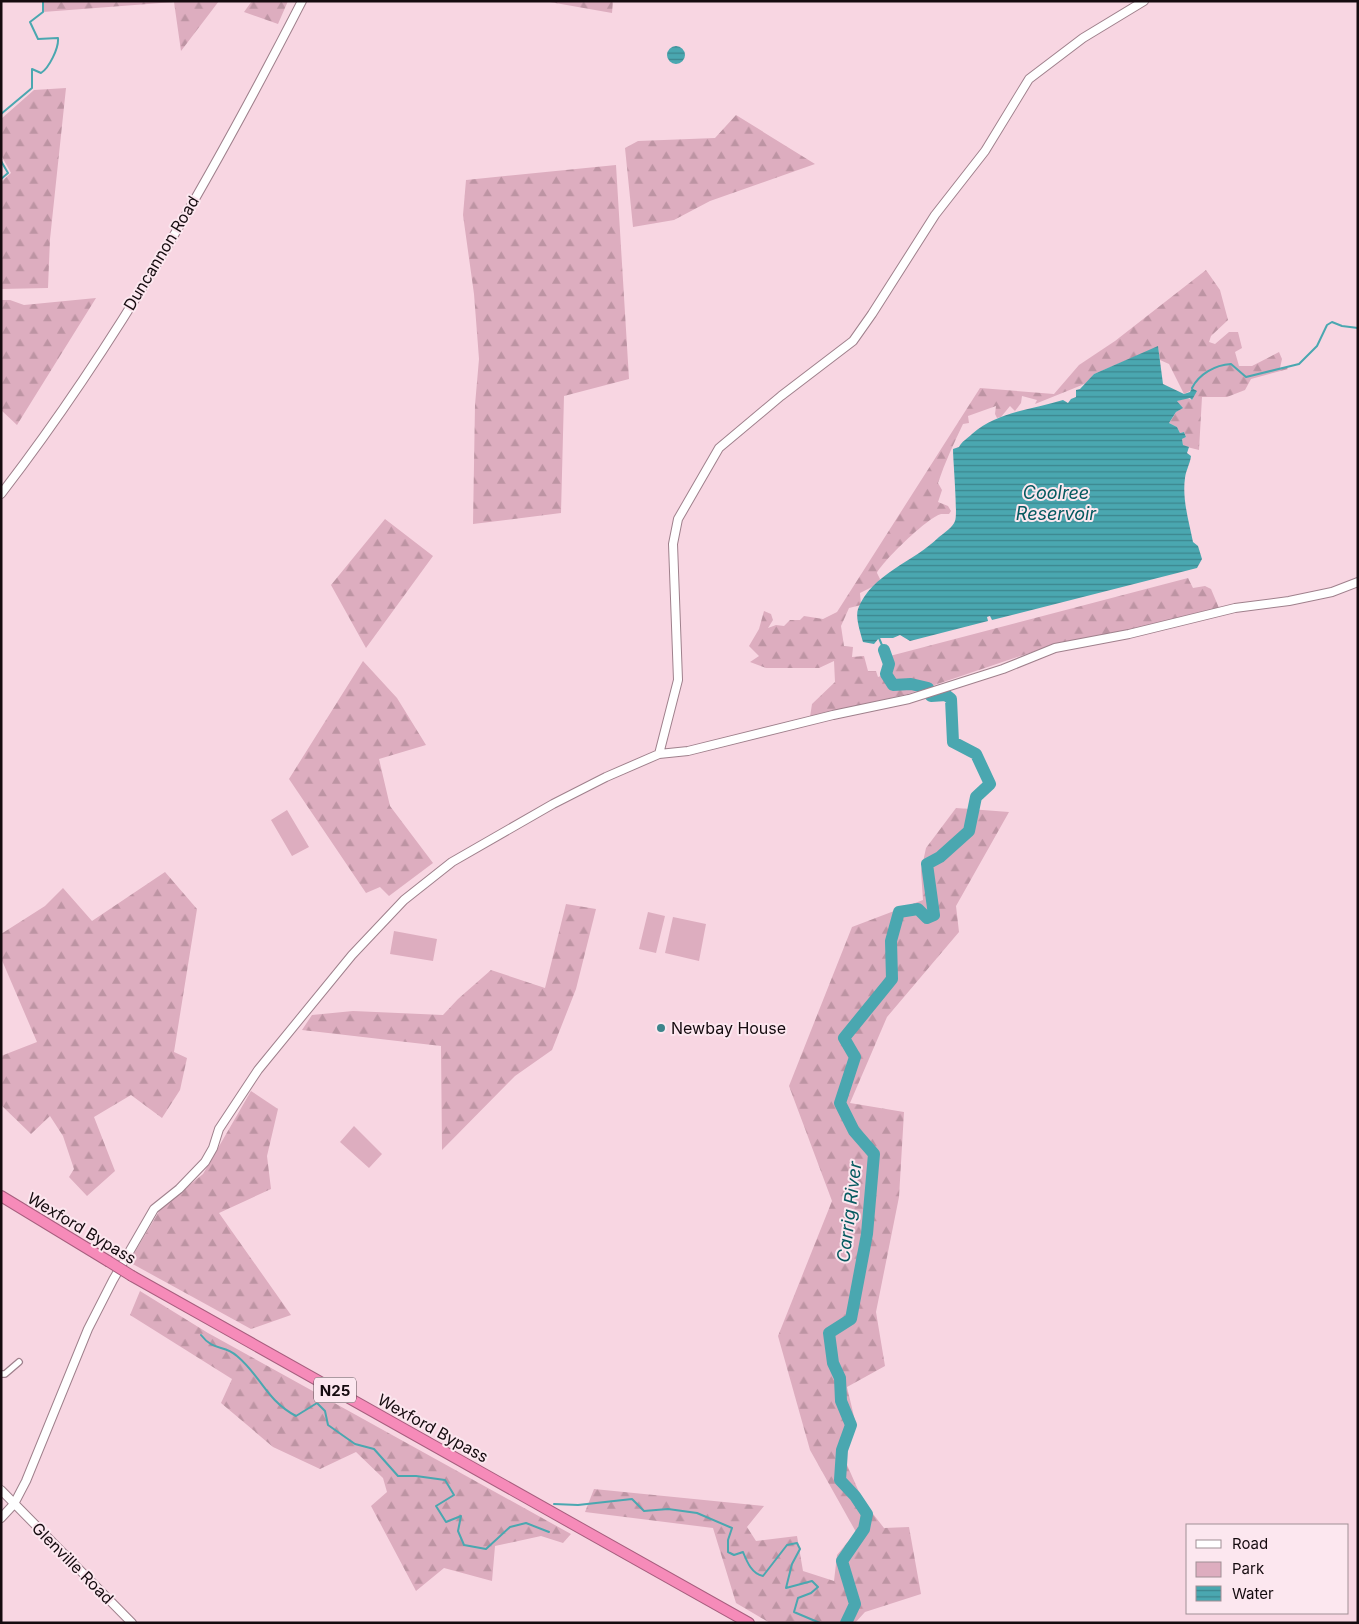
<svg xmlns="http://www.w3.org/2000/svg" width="1359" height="1624" viewBox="0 0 1359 1624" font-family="Inter,sans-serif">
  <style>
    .green { fill: #ddadbf }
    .forest { fill: url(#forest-firs) }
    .water { fill: url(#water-rules) }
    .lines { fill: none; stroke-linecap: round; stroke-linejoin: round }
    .stream { stroke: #4aa7b0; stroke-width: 2 }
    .river { stroke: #4aa7b0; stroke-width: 12 }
    .street-casing { stroke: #9f808c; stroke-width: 8 }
    .secondary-casing { stroke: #9f808c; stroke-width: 10 }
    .highway-casing { stroke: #a75e7e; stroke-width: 12 }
    .street { stroke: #fff; stroke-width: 5.5 }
    .secondary { stroke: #fff; stroke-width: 8 }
    .highway { stroke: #f68bb9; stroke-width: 10 }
    .highway-bridge-casing { stroke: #a75e7e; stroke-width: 12; stroke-linecap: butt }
    .highway-bridge { stroke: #f68bb9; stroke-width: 10 }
    .poi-dot { fill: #3d848b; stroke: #fce7ef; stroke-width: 2 }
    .labels { text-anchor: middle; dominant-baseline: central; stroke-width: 4; stroke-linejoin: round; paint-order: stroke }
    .shield { fill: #fce7ef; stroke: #5a4d52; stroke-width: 1 }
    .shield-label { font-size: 15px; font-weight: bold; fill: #150b0f }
    .street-label { font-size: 16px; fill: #150b0f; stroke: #fce7ef }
    .poi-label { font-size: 16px; fill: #150b0f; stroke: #fce7ef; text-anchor: start }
    .water-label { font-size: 18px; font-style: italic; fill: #055a60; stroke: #fce7ef }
  </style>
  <defs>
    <pattern id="forest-firs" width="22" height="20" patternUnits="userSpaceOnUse" patternTransform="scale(1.25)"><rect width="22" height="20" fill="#ddadbf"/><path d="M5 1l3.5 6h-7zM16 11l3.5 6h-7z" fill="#bd94a3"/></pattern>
    <pattern id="water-rules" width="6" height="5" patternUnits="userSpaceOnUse" patternTransform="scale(1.25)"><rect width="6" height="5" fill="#4aa7b0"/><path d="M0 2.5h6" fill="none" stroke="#3c868e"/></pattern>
  </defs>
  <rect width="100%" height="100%" fill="#f8d6e2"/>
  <!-- green -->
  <path class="green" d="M287 810 309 847 292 856 271 820Z
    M648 912 665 916 656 953 639 949Z
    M673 917 706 924 699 961 665 953Z
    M394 931 437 939 433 961 390 954Z
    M354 1126 382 1154 369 1168 340 1142Z"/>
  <!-- forest -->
  <path class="forest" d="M43 1H219L181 51 174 2 43 12Z
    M252 1H288L278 24 244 12Z
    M544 1H613L612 13Z
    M66 88 50 239 48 288 1 289V182L11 173 1 155V119L34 90Z
    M736 115 815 164 710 201 674 220 633 227 625 148 638 141 715 138Z
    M616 165 629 379 564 396 561 513 473 524 475 405 479 359 474 294 463 215 466 180Z
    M1206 270 1220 290 1228 320 1211 336 1209 342 1215 344 1229 332H1238L1242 348 1235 352 1239 366H1252L1279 352 1282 359 1280 368 1286 367 1288 369 1251 379 1245 390 1227 397H1202L1199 450 1183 446 1182 439 1186 437 1184 432 1180 433 1177 427 1169 423 1176 412 1182 408 1177 401 1187 398 1192 400 1196 391 1194 389 1184 394 1169 364 1160 360 1158 347 1094 374 1087 383 1035 404 1037 400 1022 396 1021 403 1015 411 1010 406 1001 417 997 418 995 414 996 406 968 416 969 423 963 424C954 443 945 462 938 483L942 490 938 502 948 506 951 511 949 514C946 514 944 514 941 514 928 517 882 562 877 573L880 579 878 584 860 593 861 605 849 608 841 626 844 646 853 647 852 657 864 656 868 671H876L878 677 886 674 889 664 886 657 1188 578 1193 588 1205 586 1211 589 1219 608 1128 631 1053 645 908 694 810 717 812 704 835 682 834 661 819 668H766L750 662 759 656 749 646 759 629 764 611 771 614 773 620 768 628 776 625 784 626 790 620H800L804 616 823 619 837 612 980 388 1054 394 1079 365 1115 341Z
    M96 298 17 425 1 410V300H10L24 305Z
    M385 519 433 556 366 648 331 585Z
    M363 661 397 698 426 745 379 759 390 806 433 863 389 896 380 887 366 893 289 779Z
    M956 808 1009 812 956 906 959 932 887 1017 850 1103 904 1112 899 1197 876 1312 885 1366 847 1387 856 1425 844 1458 863 1501 884 1528 909 1527 921 1594 865 1612 855 1623H770L736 1603 713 1528 585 1512 594 1489 764 1506 747 1527 756 1541 797 1536 803 1571 834 1581 837 1555 856 1532 810 1450 778 1336 832 1201 789 1086 852 927 923 900 921 871 926 848Z
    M165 872 197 909 174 1052 187 1058 180 1090 162 1118 131 1095 94 1117 115 1171 87 1196 69 1177 74 1169 63 1136 50 1116 31 1134 1 1105V1056L37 1042 1 958V934L45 906 63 888 92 921Z
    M566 904 596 909 576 989 552 1050 515 1076 442 1150 441 1046 302 1030 312 1015 353 1011 443 1015 458 999 491 970 545 988Z
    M251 1091 278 1109 267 1156 271 1189 219 1213 291 1315 251 1329 129 1262 161 1208 203 1174Z
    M140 1291 208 1333 571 1534 563 1543 541 1536 495 1546 492 1581 444 1568 416 1591 371 1506 387 1492 383 1478 356 1452 320 1469 273 1447 221 1403 232 1379 130 1315Z"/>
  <!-- water -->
  <path class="water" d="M667 55a9 9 0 1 1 18 0a9 9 0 1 1-18 0Z
    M1158 346 1163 384 1184 394 1190 392 1192 388 1197 391 1192 400 1190 398 1177 401 1183 408 1176 412 1169 423 1177 427 1180 433 1184 432 1186 437 1182 439 1183 445 1189 447 1187 453 1191 456C1190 464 1186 470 1185 478 1182 499 1189 522 1193 542L1198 546 1202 559 1197 568 992 620 990 616 987 617 988 621 910 641 900 635 893 638H879L874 644 863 642C861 634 855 618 858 609 871 574 914 562 939 537 944 533 953 527 955 521 958 516 953 460 953 449L959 447C962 441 967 439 972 434 998 411 1032 410 1063 400L1068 403 1071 399 1076 397V390L1080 389 1094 374Z"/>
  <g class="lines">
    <!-- stream -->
    <path class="stream" d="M1 114 32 88V69L41 73C49 68 59 48 58 38L38 39 30 22 43 12V1
      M1 161 8 173 1 179
      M1192 388C1199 374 1215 365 1231 364L1246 377 1299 364 1317 346 1327 325 1332 322 1342 326 1358 328
      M879 638 884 650
      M201 1335C214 1352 224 1344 237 1356 261 1376 266 1400 296 1416L317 1403 325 1411 328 1425 355 1444 374 1449 398 1476H416L445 1480 454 1495 436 1506 446 1522 461 1516 458 1531 464 1545 486 1549 510 1527 526 1523 549 1532
      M554 1504 578 1505 632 1499 644 1511 668 1509 697 1513 732 1528 728 1540V1552L734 1555 743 1552C747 1562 752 1574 763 1576L787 1545 797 1543 800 1549 792 1564 786 1588 812 1581 818 1587 811 1593 798 1598 794 1612 820 1623"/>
    <!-- river -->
    <path class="river" d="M884 650 889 664 886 674 893 685 911 684 928 688
      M846 1623 855 1604 842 1561 864 1529 867 1514 855 1496 840 1480 842 1450 851 1425 841 1401 840 1378 833 1363 829 1333 851 1319 867 1234 874 1154 854 1131 840 1103 855 1057 844 1038 892 979 891 941 899 912 918 909 927 918 934 915 927 864 940 857 969 831 976 797 990 784 976 754 953 742 951 699 946 695 931 696"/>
    <!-- street casing -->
    <g class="street-casing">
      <path id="street" d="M1 1374H5L19 1362"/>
    </g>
    <!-- secondary casing -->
    <g class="secondary-casing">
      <path id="secondary" d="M1 494C118 342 214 172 302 1
        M659 754 678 680 673 544 678 519 719 448 781 396 853 341 872 314 935 215 985 151 1029 79 1083 38 1144 1
        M1 1490 132 1623
        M1 1518 14 1504 26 1481 88 1329 113 1280 154 1209 179 1189 205 1162 213 1148 219 1129 258 1070 352 955 404 900 452 862 553 804 606 777 659 754 688 751 833 715 909 699 1003 669 1055 648 1129 634 1235 608 1289 601 1332 592 1358 582"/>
    </g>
    <!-- highway casing -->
    <g class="highway-casing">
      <path id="highway" d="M1 1196 108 1261
        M132 1276 749 1623"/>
    </g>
    <!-- street -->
    <use href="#street" class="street"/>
    <!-- secondary -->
    <use href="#secondary" class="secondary"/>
    <!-- highway -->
    <use href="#highway" class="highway"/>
    <!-- highway-bridge casing -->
    <g class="highway-bridge-casing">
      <path id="highway-bridge" d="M108 1261 132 1276"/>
    </g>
    <!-- highway-bridge -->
    <use href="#highway-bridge" class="highway-bridge"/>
  </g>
  <!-- markers -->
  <circle class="poi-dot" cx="661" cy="1028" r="5"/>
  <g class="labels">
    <!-- shield labels -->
    <rect class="shield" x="314" y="1377.5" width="42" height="25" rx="4"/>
    <g class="shield-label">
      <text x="335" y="1390">N25</text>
    </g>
    <!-- street labels -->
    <g class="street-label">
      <text transform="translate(161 253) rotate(-59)">Duncannon Road</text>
      <text transform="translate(82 1228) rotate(31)">Wexford Bypass</text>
      <text transform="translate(433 1428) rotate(29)">Wexford Bypass</text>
      <text transform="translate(73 1563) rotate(45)">Glenville Road</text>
    </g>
    <!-- poi labels -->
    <g class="poi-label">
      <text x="671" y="1028">Newbay House</text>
    </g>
    <!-- water labels -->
    <g class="water-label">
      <text x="1056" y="492">Coolree<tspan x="1056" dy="21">Reservoir</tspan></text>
      <text transform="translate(849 1212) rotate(-83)">Carrig River</text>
    </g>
  </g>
  <!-- border -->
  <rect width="1359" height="1624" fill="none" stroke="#150b0f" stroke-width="5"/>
  <!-- legend -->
  <rect x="1186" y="1524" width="162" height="90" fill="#fce7ef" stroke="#a08f95"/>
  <rect x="1196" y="1540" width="25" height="8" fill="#ffffff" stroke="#a08f95"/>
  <text x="1232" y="1549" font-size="15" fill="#150b0f">Road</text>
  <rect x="1196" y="1562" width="25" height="15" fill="#ddadbf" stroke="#a08f95"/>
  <text x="1232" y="1574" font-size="15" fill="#150b0f">Park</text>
  <rect x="1196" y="1586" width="25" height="15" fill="url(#water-rules)" stroke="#a08f95"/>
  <text x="1232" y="1599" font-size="15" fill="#150b0f">Water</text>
</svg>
